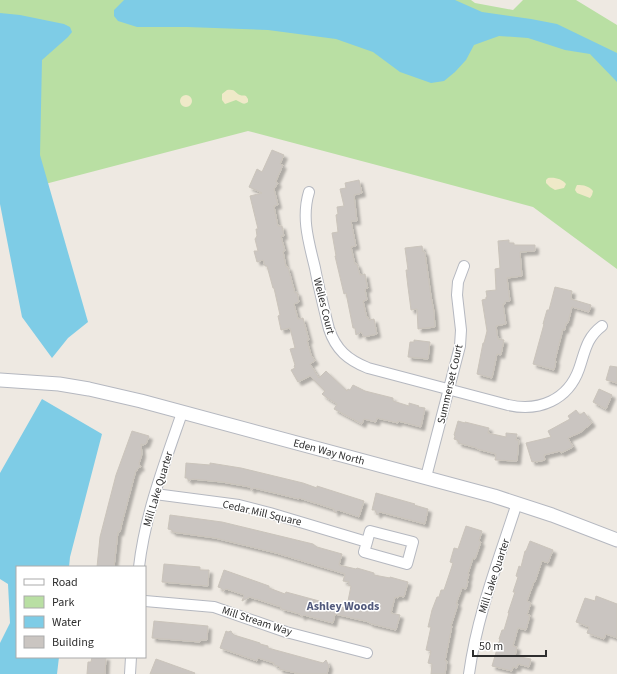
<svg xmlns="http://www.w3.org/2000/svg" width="617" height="674" viewBox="0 0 617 674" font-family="'Source Sans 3',sans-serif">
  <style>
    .green { fill: #b9dfa3 }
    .sand { fill: #efe9c8 }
    .water { fill: #7ecce6 }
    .building { fill: #cac5c1; stroke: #cac4bb; filter: url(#shadow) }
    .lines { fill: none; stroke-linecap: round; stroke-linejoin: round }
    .minor-casing { stroke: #b5b8c0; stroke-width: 12 }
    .tertiary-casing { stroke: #b5b8c0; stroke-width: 15 }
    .minor { stroke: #fff; stroke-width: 10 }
    .tertiary { stroke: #fff; stroke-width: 13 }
    .labels { text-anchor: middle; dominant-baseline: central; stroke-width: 3; stroke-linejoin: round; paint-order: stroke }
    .street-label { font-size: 11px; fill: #2e2e2e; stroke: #fff }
    .neighbourhood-label { font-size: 12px; font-weight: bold; fill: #51597c; stroke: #fff }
  </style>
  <defs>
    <filter id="shadow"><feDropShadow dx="3.5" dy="3.5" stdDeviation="1" flood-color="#0004"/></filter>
  </defs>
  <rect width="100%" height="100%" fill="#eee9e2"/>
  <!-- green -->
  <path class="green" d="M0 0H471L475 3 513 10 523 0H576L617 25V269L533 207 403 172 248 131 26 189 0 85Z"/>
  <!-- sand -->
  <path class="sand" d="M227 90C237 89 234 93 240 95 242 96 244 95 246 96L248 99V102C243 106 241 102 236 100L225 104 222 100V94Z
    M180 101a6 6 0 1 1 12 0a6 6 0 1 1-12 0Z
    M548 178C555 177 562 179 566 184L564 188 555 190 550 187 546 183V180Z
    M577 185C584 185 589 186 593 191L592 195 590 198 577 193 575 190 576 187Z"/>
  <!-- water -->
  <path class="water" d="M124 0H455L482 12 531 19 557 24 617 53V82L590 54 565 50 528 38 499 36 474 45 466 60 455 72 444 81 431 83 400 72 373 52 336 39 268 30 187 27H137L118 21 114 16V10Z
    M0 13 20 15 64 24 70 27 72 32 68 37 42 60 40 155 88 322 68 338 52 358 22 317 0 204Z
    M42 399 102 434 70 557 69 567H17V657H59L57 674H0V643L10 623 8 584 0 579V473Z"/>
  <!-- building -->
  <path class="building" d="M272 150 284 155 280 164 283 165 276 181V182L278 183 274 189 278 205 274 206 278 226H282L284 236H281L285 251H283L286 267H288L295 293 297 292 299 302 294 304 298 319 303 318 309 340H307L311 355 315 361 310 364 319 378 326 371 347 391 348 389 350 390 353 385 365 391 393 398V401L409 406V403L419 406 418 407 425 408 421 427 398 421V423L377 418 376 422 364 419 362 424 334 409 337 404 327 398 322 394 325 391 310 376 298 382 291 370 295 368 294 366 295 365 290 349 295 348 290 328 281 330 278 316 280 315 274 288H273L267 266H265L263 260 257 262 254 251H258L255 239 257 236 256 229H258L250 196 262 193 249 187 257 169 262 172Z
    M359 180 362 193 354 195 357 221H351L356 246 351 247 355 264H357L360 275 365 274 367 285 368 288 365 289 367 300 363 301 367 318 368 317 369 320 374 319 377 334 364 337 361 332 356 335 355 328H353L346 293 344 294 335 256H336L332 233 338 232 336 215 338 214 337 207 344 206 340 189 346 188 345 183Z
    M509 240V243H514V245H535V251L520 252 522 276 507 278 510 301H505V304H503L506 324 496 326 498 339 504 340 501 355 497 354 492 378 477 374 483 343H484L487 331 482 300 486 299V297H487L486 291 496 290 495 269 500 268 498 241Z
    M422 246 423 252 424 251 425 253 431 296 434 312 435 327 418 329 417 309 411 310 408 287 406 270H408L405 248Z
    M555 287 572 291 571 297V299L591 305 589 312 572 307 568 323H566L565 330 563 329 555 360 556 361 554 370 533 364 544 324H543L547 310H549Z
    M414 340 430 342 428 359 408 357 410 342H414Z
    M610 366 617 367V383L606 380Z
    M599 389 612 395 606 409 593 402Z
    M576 410 580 415 584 412 592 423 581 432 568 438 573 447 561 453 560 451 544 455 545 460 536 462 535 461 532 462 526 443 551 437 548 431 570 419 568 416Z
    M458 421 465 423V422L489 428 488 433 506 437V433L517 434 516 440H519L517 461 495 460 496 454 477 449V448L458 443 459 441 454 439 455 436 454 435Z
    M132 431 149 436 146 444 143 445 141 444 142 454 139 464 141 467 138 468 137 471 136 470 122 523 120 532H118L114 567H97L100 537 116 475Z
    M186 463 210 465V463L241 468 303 483 317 488V486L364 501 359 517 338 510 335 513 334 509 299 498V499L254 488 251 490 250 487 222 482 192 479 189 481 187 478H185Z
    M376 493 415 504 414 505 428 509 425 524 380 512 377 515 375 510H372Z
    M170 515 222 522 313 544 317 547 342 554 339 565 356 569 357 568 374 573V575L390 578V577L408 582 404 597 399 596 398 598 395 597 391 613 400 615 396 630 372 624 369 623V622L335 614 333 623 307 616 304 615 302 617 300 614 285 610 281 609V607L256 599H255L250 597 242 601 244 595 226 589 223 591 221 588 218 587 224 570 269 586V588L285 594 286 592 345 608 347 601H348L351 586 348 585 349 582 343 581 345 574 276 553 215 538 172 532V530L168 529Z
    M466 526 482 531 479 541 481 542 475 559 473 558 468 574H469L467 581H468L466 589 462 588 456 604H458L451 626H452L445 661H447L445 674H431L432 664 428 663 431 651 426 650 431 627H428L432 610 437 597H439L441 590H444L453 563 450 562 454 548 458 549Z
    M530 541 553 550 548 563 542 561 535 582H534L527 601 531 603 527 615H530L526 630 518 628 513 646 517 647 515 656 531 659 529 667 518 664 517 668 513 667 512 671 492 666 500 639H499L502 630H504L509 613H508L515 592H513L518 577 516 576 519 566 521 567 525 551H526Z
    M164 564 200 567V570H209L208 586 162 582Z
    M596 596 617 604V638L606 634 604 639 587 633 589 627 576 622 585 598 595 601Z
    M154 621 208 626 207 640H200V642L152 638Z
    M226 631 228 632 231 631 232 633 234 635 260 643V644L268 646V648L323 663 326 660 329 666 327 674H300L279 669 280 667 274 665V663L258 658 257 661 220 648Z
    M92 657H106L105 674H87L88 662H91Z
    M156 659 195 673 194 674H150Z"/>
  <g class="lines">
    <!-- minor casing -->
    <g class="minor-casing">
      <path id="minor" d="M309 192C301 218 309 243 315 268 319 289 324 309 329 329 336 350 348 360 368 368L508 405C539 412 568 400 579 369 585 352 586 338 602 326
        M426 477 460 346 461 330 457 295 458 282 464 266
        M155 494 239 505 270 513 367 542 364 552 407 564 413 542 370 531 367 542
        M139 567C145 514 165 462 182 413
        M145 601 214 607 286 632 367 653
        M130 674 131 657
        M469 674C477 615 499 559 517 503"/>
    </g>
    <!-- tertiary casing -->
    <g class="tertiary-casing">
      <path id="tertiary" d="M0 380 59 384 89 389 141 401 494 496 552 515 617 540"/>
    </g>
    <!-- minor -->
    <use href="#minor" class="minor"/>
    <!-- tertiary -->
    <use href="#tertiary" class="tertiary"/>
  </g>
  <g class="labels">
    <!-- street labels -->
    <g class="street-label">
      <text transform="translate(324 306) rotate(76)">Welles Court</text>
      <text transform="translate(450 384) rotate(-77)">Summerset Court</text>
      <text transform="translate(329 452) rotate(15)">Eden Way North</text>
      <text transform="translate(158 489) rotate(-73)">Mill Lake Quarter</text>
      <text transform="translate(262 513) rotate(13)">Cedar Mill Square</text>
      <text transform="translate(494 576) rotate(-72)">Mill Lake Quarter</text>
      <text transform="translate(257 621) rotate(18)">Mill Stream Way</text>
    </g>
    <!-- neighbourhood labels -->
    <g class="neighbourhood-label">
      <text x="343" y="606">Ashley Woods</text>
    </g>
  </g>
  <!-- legend -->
  <rect x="16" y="566" width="130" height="92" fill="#ffffff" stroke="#ababab"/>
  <rect x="24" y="579" width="20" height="6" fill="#ffffff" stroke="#ababab"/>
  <text x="52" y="586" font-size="12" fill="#2e2e2e">Road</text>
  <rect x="24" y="596" width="20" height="12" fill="#b9dfa3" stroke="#ababab"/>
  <text x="52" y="606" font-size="12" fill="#2e2e2e">Park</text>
  <rect x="24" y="616" width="20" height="12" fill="#7ecce6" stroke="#ababab"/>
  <text x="52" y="626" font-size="12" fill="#2e2e2e">Water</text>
  <rect x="24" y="636" width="20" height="12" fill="#cac5c1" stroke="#ababab"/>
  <text x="52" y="646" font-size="12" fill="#2e2e2e">Building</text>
  <!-- scale -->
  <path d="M473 650v6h73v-6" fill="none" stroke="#2e2e2e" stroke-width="2"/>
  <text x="479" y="650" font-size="12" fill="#2e2e2e" stroke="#ffffff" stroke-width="3" paint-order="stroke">50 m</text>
</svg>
